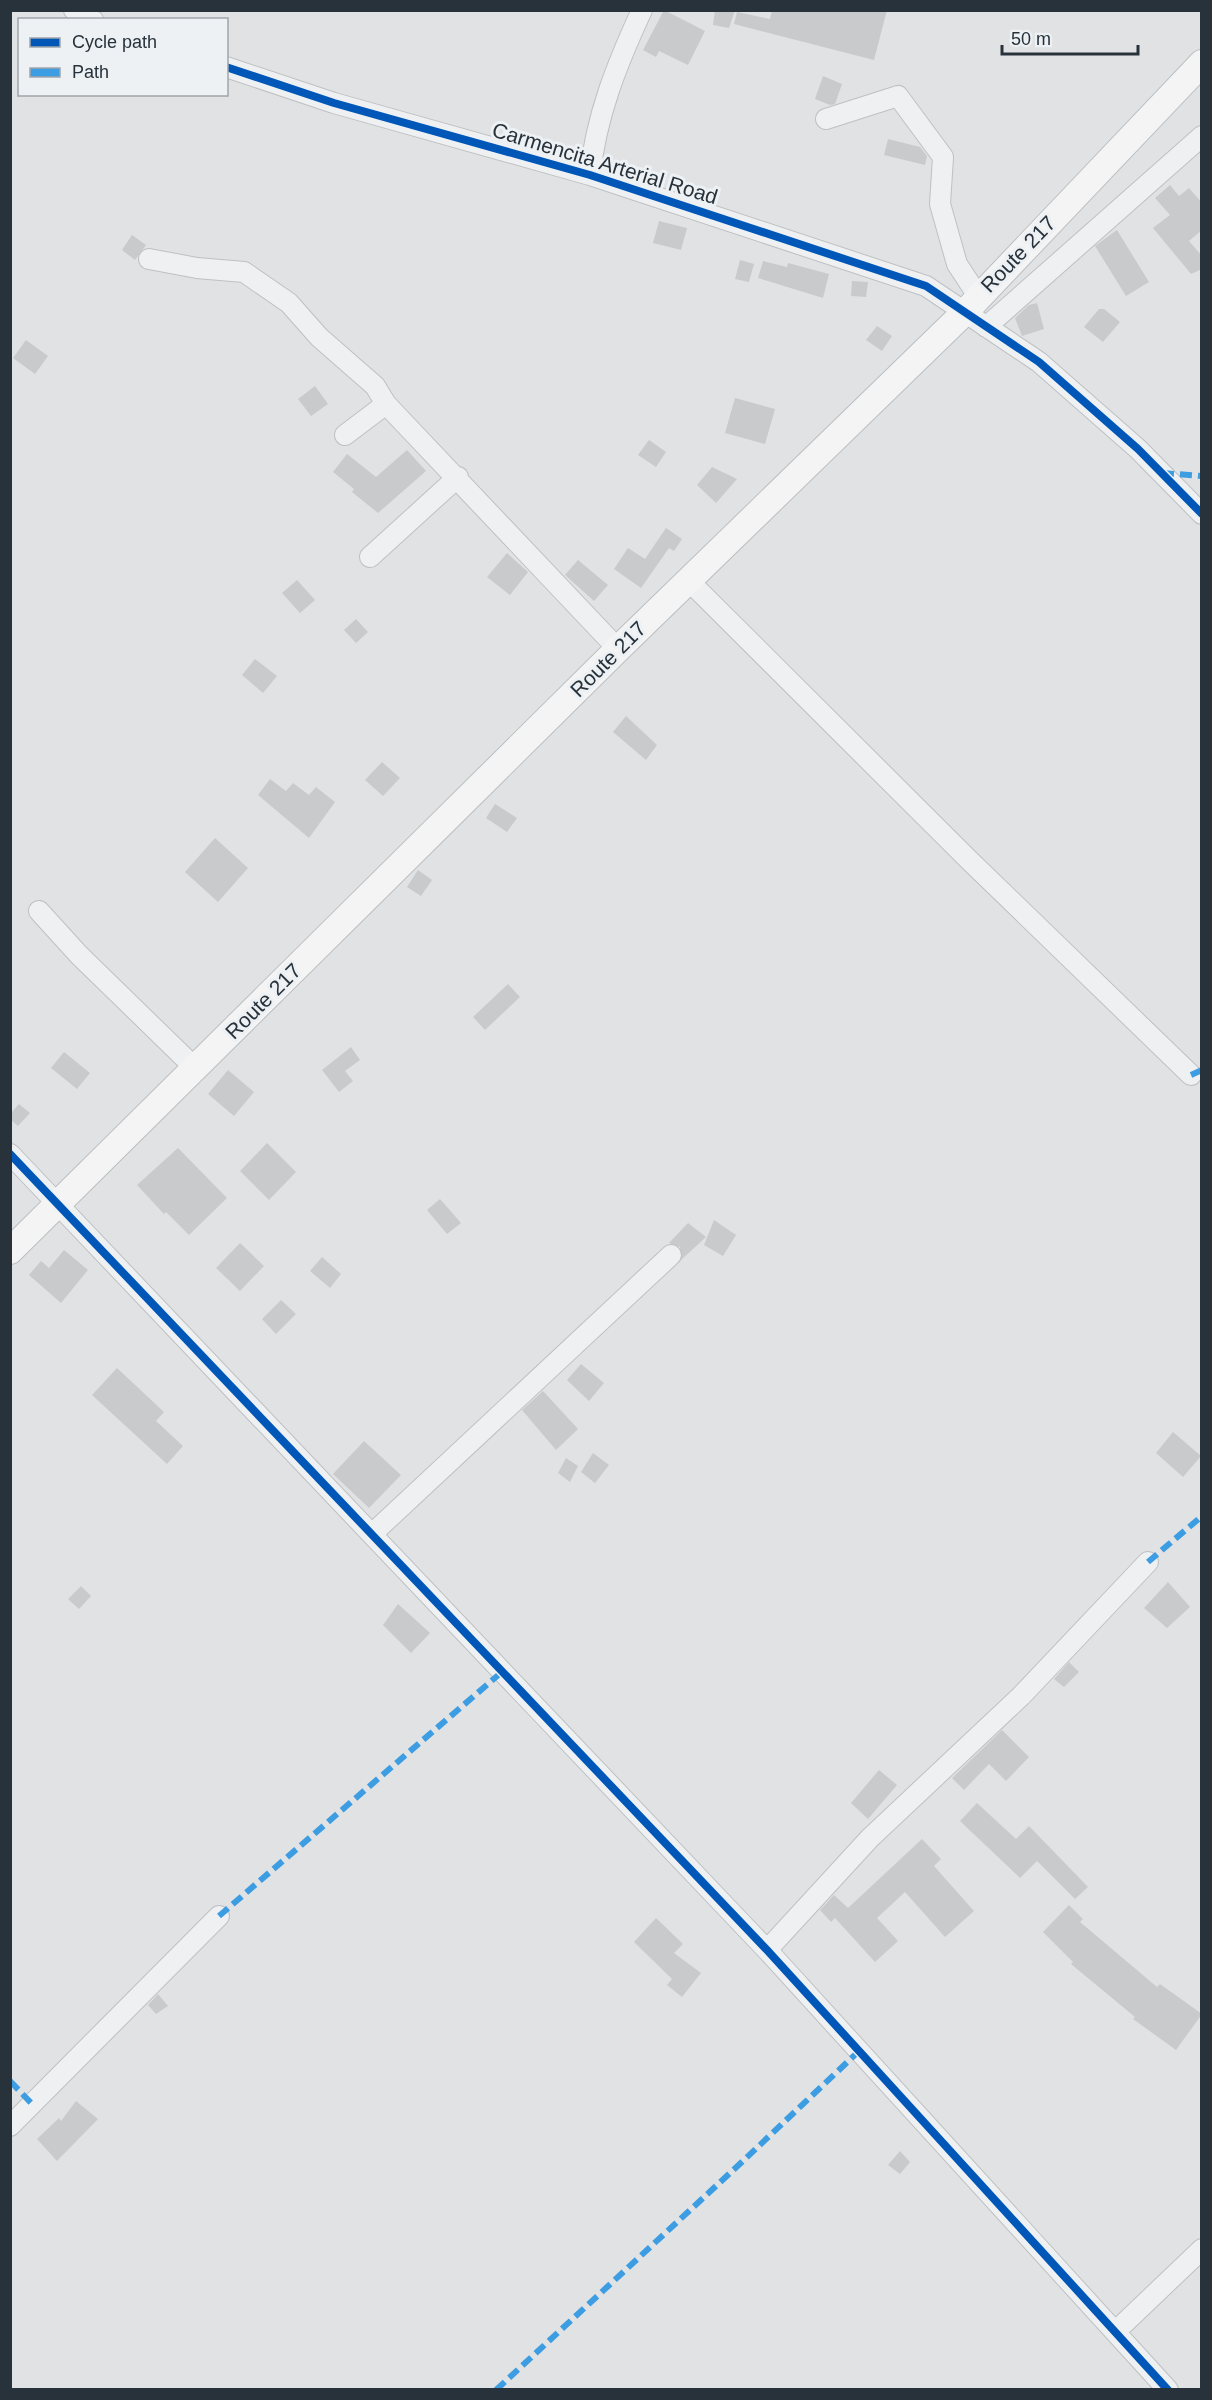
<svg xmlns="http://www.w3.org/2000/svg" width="1212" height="2400" viewBox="0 0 1212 2400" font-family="Helvetica,sans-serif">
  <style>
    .building { fill: #c8cacc }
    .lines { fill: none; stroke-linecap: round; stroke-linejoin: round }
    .minor-casing { stroke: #bec0c2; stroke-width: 22 }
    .major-casing { stroke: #bcbfc1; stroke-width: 28 }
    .minor { stroke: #eff0f1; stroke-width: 20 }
    .major { stroke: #f4f4f5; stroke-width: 26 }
    .quiet { stroke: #3d9de2; stroke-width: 6; stroke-dasharray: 12 6; stroke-linecap: butt }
    .cycleway-casing { stroke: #edf1f4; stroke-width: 11 }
    .cycleway { stroke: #0057b8; stroke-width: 8 }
    .labels { text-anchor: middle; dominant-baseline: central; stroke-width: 6; stroke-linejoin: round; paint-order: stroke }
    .street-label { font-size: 21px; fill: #28323b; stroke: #edf1f4 }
  </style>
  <rect width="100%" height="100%" fill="#e0e2e4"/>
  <!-- building -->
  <path class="building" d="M664 10 705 31 688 65 659 51 656 57 643 50Z
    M715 10H735L729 28 713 25Z
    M772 10H887L874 60 734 24 737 12 770 19Z
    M823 76 842 84 835 104 830 105 815 99Z
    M888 139 920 147 927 156 925 165 884 155Z
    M1170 185 1179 196 1189 188 1202 203V230L1189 241 1202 256V269L1191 274 1153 228 1170 215 1155 198Z
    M659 221 687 228 681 250 653 243Z
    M1117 230 1149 282 1126 296 1095 246Z
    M132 235 146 245 135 260 122 250Z
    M740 260 754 264 749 282 735 279Z
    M763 261 787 267 788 263 829 274 823 298 758 278Z
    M852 281 868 282 866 297 851 296Z
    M1037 303 1044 329 1022 336 1015 318 1029 305Z
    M1099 309H1104L1120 322 1103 342 1084 327Z
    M877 326 892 336 882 351 866 340Z
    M26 340 48 356 35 374 13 358Z
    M315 386 328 404 311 416 298 399Z
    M735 398 775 409 765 444 725 433Z
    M649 440 666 452 656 467 638 455Z
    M407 450 426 471 378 513 352 492 354 489 333 472 347 454 376 477Z
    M712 467 737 479 716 503 697 485Z
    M666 528 682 539 674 551 669 548 641 588 614 569 628 548 645 559Z
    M507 553 528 572 510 595 487 577Z
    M578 560 608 585 594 601 565 575Z
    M297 580 315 600 300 613 282 593Z
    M356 619 368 632 356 643 344 630Z
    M255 659 277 676 263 693 242 675Z
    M626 716 657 745 646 760 613 732Z
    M382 762 400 778 383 796 365 780Z
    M270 779 286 791 293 783 309 795 316 787 335 802 309 838 258 795Z
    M495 804 517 818 507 832 486 818Z
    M215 838 248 868 218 902 185 872Z
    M418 870 432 880 421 896 407 887Z
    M508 984 520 997 485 1030 473 1017Z
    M351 1047 360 1060 345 1071 353 1081 339 1092 322 1070Z
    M64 1052 90 1073 77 1089 51 1068Z
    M228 1070 254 1092 234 1116 208 1094Z
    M19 1104 30 1113 18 1126 10 1119V1114Z
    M267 1143 296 1172 269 1200 240 1171Z
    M178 1148 227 1198 189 1235 166 1212 164 1214 137 1185Z
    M440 1199 461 1223 447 1234 427 1210Z
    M714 1220 736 1235 723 1256 704 1245Z
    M688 1223 706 1237 681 1260 680 1247 669 1243Z
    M240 1243 264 1266 240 1291 216 1268Z
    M64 1250 88 1270 61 1303 29 1275 41 1261 49 1268Z
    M322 1257 341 1274 330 1288 310 1271Z
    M281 1300 296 1314 276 1334 262 1319Z
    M581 1364 604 1383 589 1401 567 1380Z
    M117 1368 164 1412 156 1421 183 1446 167 1464 92 1395Z
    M543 1391 578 1429 556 1450 522 1410Z
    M1173 1432 1201 1456 1183 1477 1156 1453Z
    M364 1441 401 1475 369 1508 333 1474Z
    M593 1453 609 1465 595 1483 581 1472Z
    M566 1458 578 1466 570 1482 558 1473Z
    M1168 1582 1190 1607 1167 1628 1144 1608Z
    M81 1586 91 1596 79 1609 68 1599Z
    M398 1604 430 1633 411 1653 383 1625Z
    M1069 1662 1079 1672 1064 1687 1054 1679Z
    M1002 1730 1029 1757 1006 1781 989 1764 964 1790 952 1778Z
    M879 1770 897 1785 868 1819 851 1803Z
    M977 1803 1016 1839 1029 1826 1088 1887 1075 1899 1037 1861 1020 1878 960 1821Z
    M922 1839 941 1859 934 1866 974 1911 945 1937 905 1892 877 1918 898 1941 875 1962 835 1918 831 1922 820 1910 834 1895 848 1908Z
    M1069 1905 1083 1919 1080 1922 1157 1987 1160 1984 1202 2014 1176 2050 1133 2019 1135 2017 1071 1964 1073 1962 1043 1932Z
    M656 1918 683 1944 674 1953 701 1973 682 1997 667 1985 672 1979 634 1942Z
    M158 1994 168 2006 156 2014 148 2005Z
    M76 2101 98 2119 57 2161 37 2139 59 2118 61 2121Z
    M900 2151 910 2162 900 2174 888 2165Z"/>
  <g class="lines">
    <!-- minor casing -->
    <g class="minor-casing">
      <path id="minor" d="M74 10 93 20
        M226 67 334 103 590 175 926 286 1039 362 1138 449 1202 514
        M826 119 898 96 943 157 940 204 957 264 978 296
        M590 175C596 116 617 64 642 10
        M149 259 197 268 244 272 289 303 319 337 375 386 386 404 345 435
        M986 327 1202 136
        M386 404 618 649
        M370 557 458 477
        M688 580 969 860 1191 1075
        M39 911 79 955 195 1068
        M10 1154 767 1950 1168 2390
        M373 1533 671 1255
        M767 1950 870 1838 1021 1696 1148 1562
        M10 2126 219 1916
        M1115 2332 1202 2249"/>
    </g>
    <!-- major casing -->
    <g class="major-casing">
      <path id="major" d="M10 1251 618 649 966 311 1202 63"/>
    </g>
    <!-- minor -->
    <use href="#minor" class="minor"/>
    <!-- major -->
    <use href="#major" class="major"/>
    <!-- quiet -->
    <path class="quiet" d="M1162 473 1202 476
      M1191 1075 1202 1070
      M1148 1562 1202 1516
      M219 1916 503 1671
      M10 2081 33 2105
      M496 2390 743 2161 859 2051"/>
    <!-- cycleway casing -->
    <g class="cycleway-casing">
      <path id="cycleway" d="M226 67 334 103 590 175 926 286 1039 362 1138 449 1202 514
        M10 1154 767 1950 1168 2390"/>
    </g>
    <!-- cycleway -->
    <use href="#cycleway" class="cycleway"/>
  </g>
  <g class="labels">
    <!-- street labels -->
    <g class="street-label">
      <text transform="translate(605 163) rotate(17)">Carmencita Arterial Road</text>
      <text transform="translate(1018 254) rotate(-46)">Route 217</text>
      <text transform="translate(608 659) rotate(-45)">Route 217</text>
      <text transform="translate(263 1001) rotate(-45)">Route 217</text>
    </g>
  </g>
  <!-- border -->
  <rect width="1212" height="2400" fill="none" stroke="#28323b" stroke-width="24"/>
  <!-- legend -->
  <rect x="18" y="18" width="210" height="78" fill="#edf1f4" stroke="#9ea5aa" stroke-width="1.5"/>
  <rect x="30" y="38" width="30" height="9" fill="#0057b8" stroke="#9ea5aa" stroke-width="1.5"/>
  <text x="72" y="48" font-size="18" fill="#28323b">Cycle path</text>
  <rect x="30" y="68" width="30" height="9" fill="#3d9de2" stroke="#9ea5aa" stroke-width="1.5"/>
  <text x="72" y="78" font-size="18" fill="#28323b">Path</text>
  <!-- scale -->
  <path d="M1002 45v9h136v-9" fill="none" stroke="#28323b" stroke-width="3"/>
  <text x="1011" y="45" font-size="18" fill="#28323b" stroke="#edf1f4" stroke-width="4.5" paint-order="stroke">50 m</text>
</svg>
